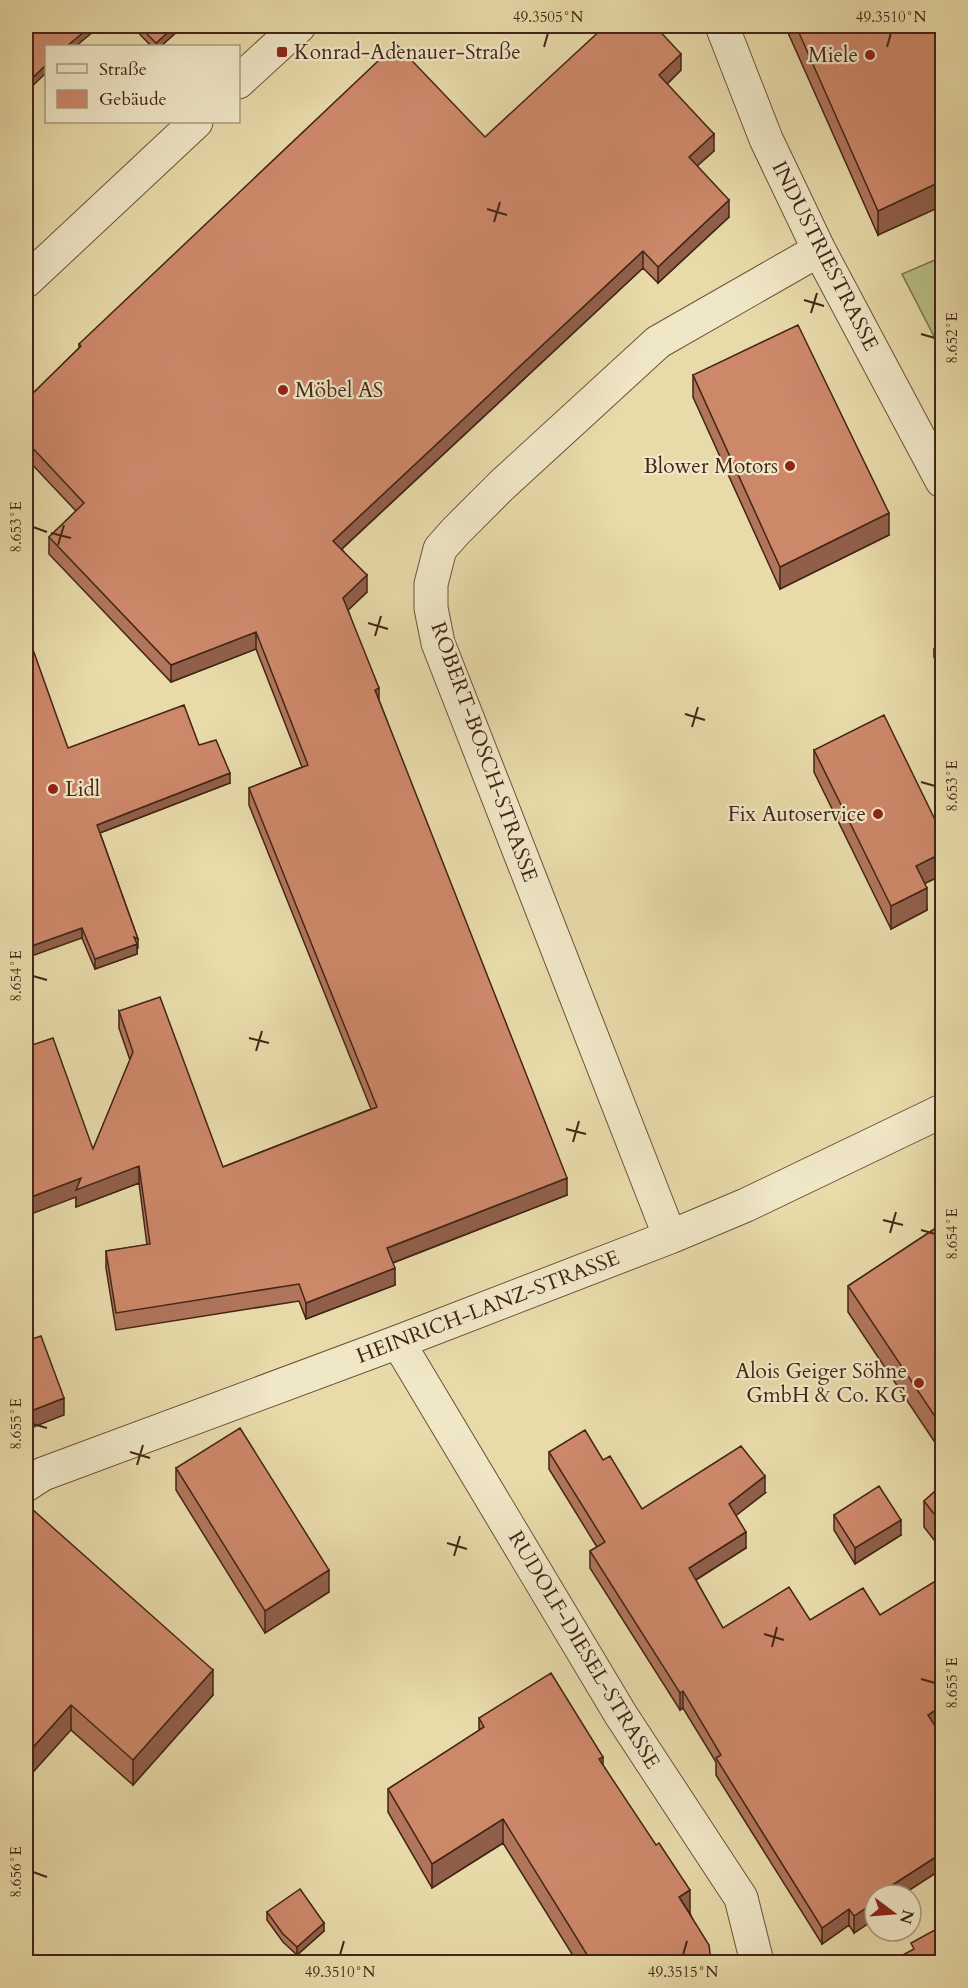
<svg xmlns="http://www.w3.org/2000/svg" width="968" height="1988" viewBox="0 0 968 1988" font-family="Cardo,serif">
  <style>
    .park { fill: #b8bf87; stroke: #7e724f; stroke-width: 1.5 }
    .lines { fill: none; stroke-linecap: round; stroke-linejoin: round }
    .minor-casing { stroke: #6c523c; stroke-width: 35 }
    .minor { stroke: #f0e7c7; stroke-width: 33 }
    .wall { fill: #b0755b; stroke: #432517; stroke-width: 1.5 }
    .shaded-wall { fill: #905f4a; stroke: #432517; stroke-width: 1.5 }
    .building { fill: #cd886a; stroke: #432517; stroke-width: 1.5 }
    .ticks { fill: none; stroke: #432517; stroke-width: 2 }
    .poi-dot { fill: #8f2418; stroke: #f0e7c7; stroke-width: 2 }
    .labels { text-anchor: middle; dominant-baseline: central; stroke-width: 4.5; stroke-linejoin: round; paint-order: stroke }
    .poi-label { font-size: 21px; fill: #432517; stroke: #f0e7c7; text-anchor: end }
    .street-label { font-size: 21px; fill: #432517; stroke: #f0e7c7 }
    .neatline { fill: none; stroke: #432517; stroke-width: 2 }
    .ticks-label { font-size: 15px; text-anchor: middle; fill: #432517 }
  </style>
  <rect width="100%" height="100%" fill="#e8daa9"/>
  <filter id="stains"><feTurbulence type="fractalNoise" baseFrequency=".00333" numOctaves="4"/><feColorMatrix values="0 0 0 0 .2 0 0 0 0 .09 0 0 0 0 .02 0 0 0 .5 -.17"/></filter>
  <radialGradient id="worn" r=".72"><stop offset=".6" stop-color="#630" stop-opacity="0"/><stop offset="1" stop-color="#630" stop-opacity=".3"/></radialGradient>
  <!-- park -->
  <path class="park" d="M942 257V352L902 274Z"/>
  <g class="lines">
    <!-- minor casing -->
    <g class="minor-casing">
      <path id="minor" d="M722 26 766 139 819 250 942 481
        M238 82 299 26
        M26 281 196 122
        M670 1237 438 643 431 608V584L440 549 455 532 502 485 658 342 819 250
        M398 1342 621 1715 741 1898 757 1962
        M26 1485 43 1474 398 1342 670 1237 746 1205 942 1111"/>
    </g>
    <!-- minor -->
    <use href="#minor" class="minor"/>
  </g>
  <!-- wall -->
  <path class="wall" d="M132 26H180V29L161 46H151Z
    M785 26H942L878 235Z
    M681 70 667 84 714 151 697 166 729 217 658 283 643 268 342 549 367 592 348 610 379 700 567 1195 393 1263 395 1285 306 1319 299 1301 116 1330 106 1268V1251L147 1245 139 1183 76 1207V1197L93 1149 130 1060 119 1028V1011L223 1167 371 1109 249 805V788L302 767 256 649 171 682 49 554V537L76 511 26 458V400L79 348V344L485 137Z
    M693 375 889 535 780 589 693 397Z
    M942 646V676L934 657V649Z
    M199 745 230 783 100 833 138 939V948H137V954L95 969 82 938 68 748Z
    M814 750 942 875 925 883 927 910 891 929 814 772Z
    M942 1224V1453L848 1312V1286Z
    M549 1452 603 1460 642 1509 765 1493 736 1515 746 1548 696 1580 723 1628 810 1620 936 1727 875 1895 854 1933 849 1925 822 1944 716 1775V1762L683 1708 680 1710 590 1568V1551L597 1547 549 1469Z
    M176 1468 329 1592 265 1633 176 1490Z
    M942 1485V1550L924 1527V1501Z
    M834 1515 901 1535 855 1564 834 1530Z
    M26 1516 213 1695 133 1785 71 1730Z
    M479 1718 603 1765 690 1913 711 1962H577L503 1843 432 1888 388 1812V1789L479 1731Z
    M267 1912 324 1931 297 1955 283 1942 267 1920Z"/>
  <!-- shaded-wall -->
  <path class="shaded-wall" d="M91 26H100L76 46H67Z
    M175 26H180V29L161 46H156V43Z
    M681 54V70L659 92V75Z
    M46 65V73L26 92V84Z
    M714 134V151L689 173V157Z
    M942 181V206L878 235V211Z
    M729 200V217L658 283V267Z
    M643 251V268L333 557V541Z
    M889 513V535L780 589V567Z
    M367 575V592L343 615V598Z
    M256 632V649L171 682V665Z
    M379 688V705L375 690Z
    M230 773V783L97 834V825Z
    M942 853V875L916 888V866Z
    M927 888V910L891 929V906Z
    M82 928V938L26 958V948Z
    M137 944V954L95 969V959Z
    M139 1166V1183L76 1207V1197L26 1216V1199L81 1178Z
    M567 1178V1195L387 1265V1248Z
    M395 1268V1285L306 1319V1303Z
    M64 1398V1415L26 1430V1413Z
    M765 1476V1493L729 1521V1504Z
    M901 1520V1535L855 1564V1548Z
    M746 1532V1548L689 1584V1568Z
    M329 1570V1592L265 1633V1611Z
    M213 1670V1695L133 1785V1760Z
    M683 1691V1708L680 1710V1693Z
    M71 1705V1730L26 1780V1755Z
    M942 1706V1722L928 1731V1715Z
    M603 1757V1780L599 1759Z
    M503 1819V1843L432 1888V1864Z
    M942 1853V1869L902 1895H885L886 1889Z
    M690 1890V1914L679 1897Z
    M875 1902V1919L854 1933V1916Z
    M849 1909V1925L822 1944V1928Z
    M324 1923V1931L297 1955V1947Z"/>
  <!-- building -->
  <path class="building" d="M26 26H91L67 46H46V65L26 84Z
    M139 26H175L156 43Z
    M605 26H655L681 54 659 75 714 134 689 157 729 200 658 267 643 251 333 541 367 575 343 598 379 688 375 690 567 1178 387 1248 395 1268 306 1303 299 1284 116 1313 106 1251 150 1244 139 1166 76 1190 81 1178 26 1199V1047L53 1038 93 1149 133 1052 119 1011 160 997 223 1167 377 1107 249 788 308 765 256 632 171 665 49 537 84 503 26 441V400L81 346 79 344 396 44 485 137Z
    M796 26H942V181L878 211Z
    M798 325 889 513 780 567 693 375Z
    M26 630 68 748 184 705 199 745 216 740 230 773 97 825 138 939 134 937 137 944 95 959 82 928 26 948Z
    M942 646V668L934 649Z
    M884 715 942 834V853L916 866 927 888 891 906 814 750Z
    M942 1224V1427L848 1286Z
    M41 1336 64 1398 26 1413V1341Z
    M240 1428 329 1570 265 1611 176 1468Z
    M585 1430 603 1460 610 1456 642 1509 741 1446 765 1476 729 1504 746 1532 689 1568 723 1628 789 1587 810 1620 863 1588 880 1615 942 1577V1706L928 1715 942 1737V1853L886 1889 888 1893 885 1895H875V1902L854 1916 849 1909 822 1928 716 1758 721 1755 683 1691 680 1693 590 1551 605 1542 549 1452Z
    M942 1485V1524L924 1501Z
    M879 1486 901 1520 855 1548 834 1515Z
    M32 1509 213 1670 133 1760 71 1705 26 1755V1516Z
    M551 1673 603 1757 599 1759 656 1845 659 1843 690 1890 679 1897 709 1945 711 1962H579L591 1961 503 1819 432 1864 388 1789 484 1727 479 1718Z
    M300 1889 324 1923 297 1947 283 1934 267 1912Z
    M942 1926V1962H890L914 1949 911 1943Z
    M62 1958 67 1962H57Z"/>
  <!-- ticks -->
  <path class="ticks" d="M544 47 548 33M887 47 891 33M487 209 507 215M494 222 500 202M804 300 824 306M811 313 817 293M921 334 935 338M33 527 47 532M51 533 71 538M58 545 64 525M368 623 388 629M375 636 381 616M685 714 705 720M692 727 698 707M921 782 935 786M33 976 47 980M249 1038 269 1043M256 1051 262 1031M566 1129 586 1134M573 1142 579 1121M883 1220 903 1225M921 1230 935 1234M890 1233 896 1212M33 1424 47 1428M130 1452 150 1458M137 1465 143 1445M447 1543 467 1549M454 1556 460 1536M764 1634 784 1640M772 1647 777 1627M921 1679 935 1683M33 1872 47 1877M340 1955 344 1941M683 1955 687 1941"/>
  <!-- markers -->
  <g class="poi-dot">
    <rect x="276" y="46" width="12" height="12" rx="3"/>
    <circle cx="870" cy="55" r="6"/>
    <circle cx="283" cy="390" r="6"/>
    <circle cx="790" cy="466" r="6"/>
    <circle cx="53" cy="789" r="6"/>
    <circle cx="878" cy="814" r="6"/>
    <circle cx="919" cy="1383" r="6"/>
  </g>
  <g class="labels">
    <!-- poi labels -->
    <g class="poi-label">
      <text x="294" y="52" text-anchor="start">Konrad-Adenauer-Straße</text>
      <text x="858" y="55">Miele</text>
      <text x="295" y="390" text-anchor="start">Möbel AS</text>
      <text x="778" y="466">Blower Motors</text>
      <text x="65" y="789" text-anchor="start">Lidl</text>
      <text x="866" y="814">Fix Autoservice</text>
      <text x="907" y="1371">Alois Geiger Söhne<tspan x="907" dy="24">GmbH &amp; Co. KG</tspan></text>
    </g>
    <!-- street labels -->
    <g class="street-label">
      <text transform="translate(825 256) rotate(63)">INDUSTRIESTRASSE</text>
      <text transform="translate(484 752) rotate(70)">ROBERT-BOSCH-STRASSE</text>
      <text transform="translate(488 1307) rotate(-21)">HEINRICH-LANZ-STRASSE</text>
      <text transform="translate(584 1650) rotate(59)">RUDOLF-DIESEL-STRASSE</text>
    </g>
  </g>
  <!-- margin -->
  <rect width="968" height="1988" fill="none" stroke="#e8daa9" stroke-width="66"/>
  <!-- legend -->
  <rect x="45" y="45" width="195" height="78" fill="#f0e7c7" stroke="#ab9981" stroke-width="1.5"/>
  <rect x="57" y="64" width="30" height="9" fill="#f0e7c7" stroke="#ab9981" stroke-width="1.5"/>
  <text x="99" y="75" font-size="18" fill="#432517">Straße</text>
  <rect x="57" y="90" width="30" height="18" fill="#cd886a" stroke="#ab9981" stroke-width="1.5"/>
  <text x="99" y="105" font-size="18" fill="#432517">Gebäude</text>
  <!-- north arrow -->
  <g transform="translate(893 1913) rotate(106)"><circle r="28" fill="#f0e7c7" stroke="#ab9981" stroke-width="1.5"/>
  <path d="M0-4.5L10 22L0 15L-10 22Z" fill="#8f2418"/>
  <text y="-9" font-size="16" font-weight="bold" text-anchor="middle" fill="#432517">N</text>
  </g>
  <rect x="33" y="33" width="902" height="1922" class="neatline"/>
  <g class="ticks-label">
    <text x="548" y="22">49.3505°N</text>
    <text x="891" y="22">49.3510°N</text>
    <text transform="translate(952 338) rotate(-90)" y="5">8.652°E</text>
    <text transform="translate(16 527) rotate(-90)" y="5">8.653°E</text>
    <text transform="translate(952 786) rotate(-90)" y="5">8.653°E</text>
    <text transform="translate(16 976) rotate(-90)" y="5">8.654°E</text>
    <text transform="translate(952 1234) rotate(-90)" y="5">8.654°E</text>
    <text transform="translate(16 1424) rotate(-90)" y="5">8.655°E</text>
    <text transform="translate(952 1683) rotate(-90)" y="5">8.655°E</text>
    <text transform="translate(16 1872) rotate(-90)" y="5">8.656°E</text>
    <text x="340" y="1977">49.3510°N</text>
    <text x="683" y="1977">49.3515°N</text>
  </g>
  <rect width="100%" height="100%" filter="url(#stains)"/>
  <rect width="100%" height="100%" fill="url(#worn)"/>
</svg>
